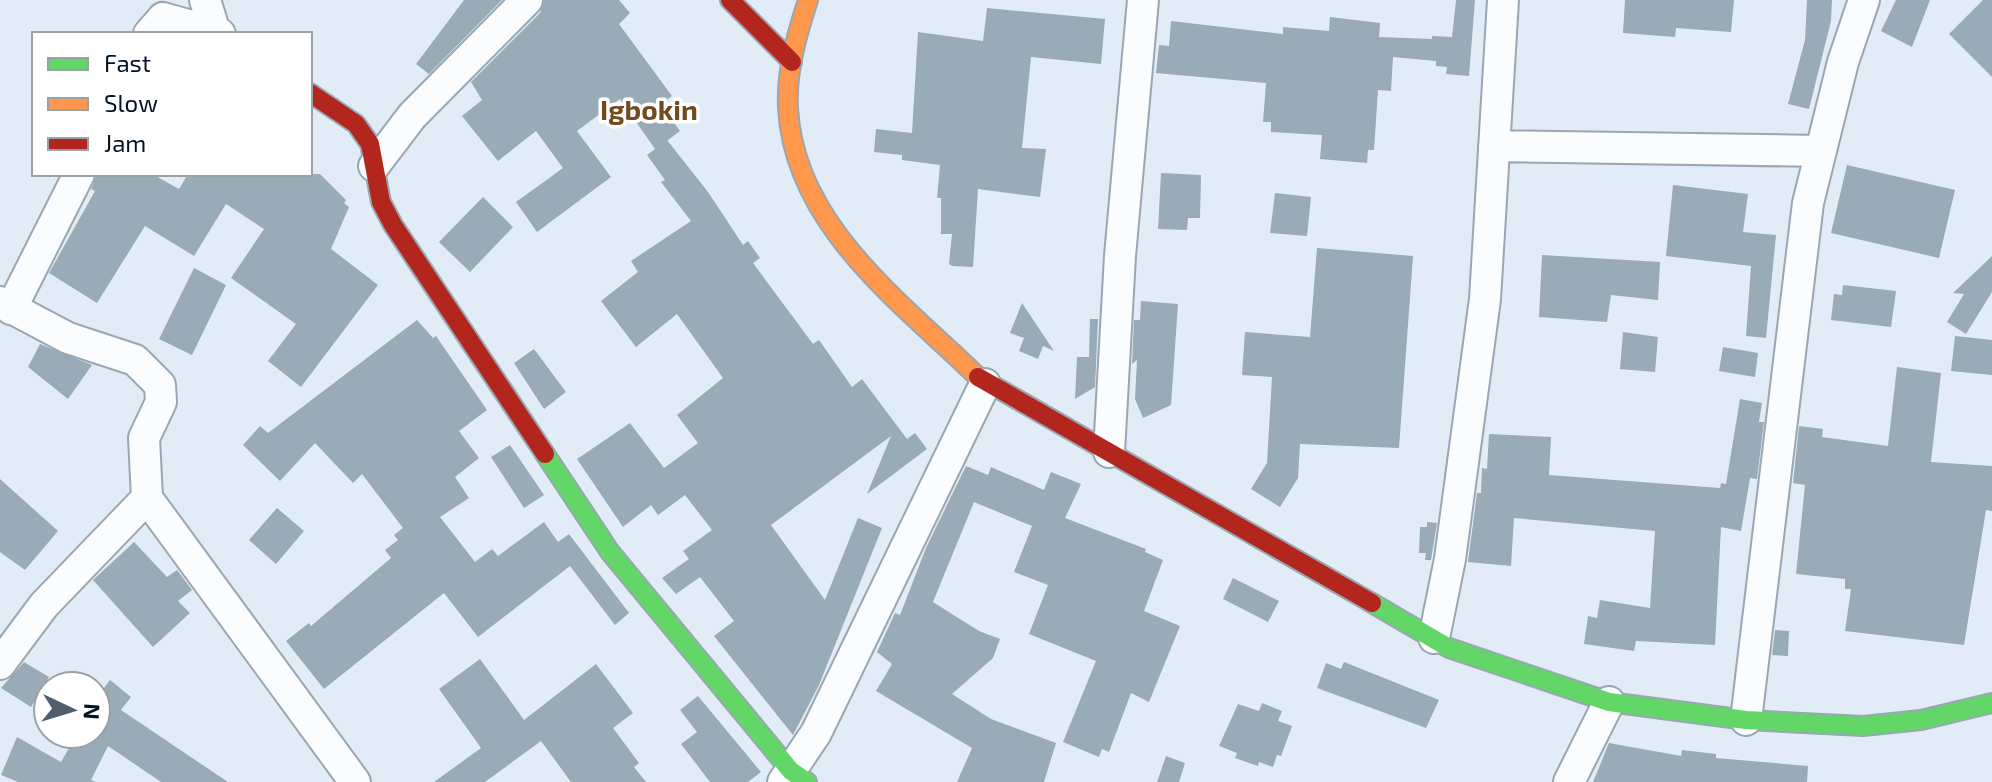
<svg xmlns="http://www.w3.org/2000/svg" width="1992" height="782" viewBox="0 0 1992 782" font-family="'Exo 2',sans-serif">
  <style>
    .building { fill: #99abb6 }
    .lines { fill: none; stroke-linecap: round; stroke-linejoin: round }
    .street-casing { stroke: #99a7b3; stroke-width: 34 }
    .fast-casing { stroke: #99a7b3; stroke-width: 22 }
    .slow-casing { stroke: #99a7b3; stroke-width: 22 }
    .jam-casing { stroke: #99a7b3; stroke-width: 22 }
    .street { stroke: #fafcfe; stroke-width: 30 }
    .fast { stroke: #63d668; stroke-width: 18 }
    .slow { stroke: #ff974d; stroke-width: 18 }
    .jam { stroke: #b3261e; stroke-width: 18 }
    .labels { text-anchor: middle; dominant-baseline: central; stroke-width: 7; stroke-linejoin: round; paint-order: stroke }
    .quarter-label { font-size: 28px; font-weight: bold; fill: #714b1d; stroke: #fff }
  </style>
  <rect width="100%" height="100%" fill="#e1ecf7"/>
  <!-- building -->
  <path class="building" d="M464 0H502L429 74 416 64Z
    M544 0H619L630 13 619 24 672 96 661 104 680 131 664 143 667 140 708 192 743 245 748 241 760 258 753 263 813 344 819 340 852 387 862 379 907 439 915 433 927 449 867 494 891 436 771 525 825 600 858 518 882 528 819 685 793 735 714 636 734 621 700 577 676 594 662 578 689 559 683 551 712 530 685 495 658 515 651 505 623 527 577 459 630 423 664 468 698 443 677 415 723 378 677 314 636 347 601 301 638 272 631 261 691 221 661 182 665 180 647 155 655 149 620 99 577 131 611 177 537 232 516 202 563 168 536 131 498 161 462 116 482 100 471 82 540 13Z
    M1456 0H1475L1469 76 1446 74 1447 67 1436 66V61L1393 57 1391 91 1378 90 1374 150H1368L1367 163 1320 159 1322 135 1271 132V122H1263L1266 83 1156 73 1159 45 1169 46 1171 21 1283 34V27L1329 31 1330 17 1380 23 1379 37 1432 39V36L1452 37Z
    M1625 0H1734L1731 32 1676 28 1675 37 1623 33Z
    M1807 0H1832L1831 21 1809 109 1788 104 1805 40Z
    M1896 0H1930L1912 47 1881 31Z
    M1983 0H1992V77L1949 34Z
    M987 8 1105 19 1101 64 1031 57 1022 148 1046 149 1040 197 978 189 973 267 952 266 949 264 952 234H941V198H937L940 165 902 160V155L874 152 876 129 912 133 918 32 983 41Z
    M1847 165 1955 190 1939 258 1831 233Z
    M1161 173 1201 175 1200 218H1188L1187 230 1158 229Z
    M97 174H152L179 189 188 174H320L346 200 344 203 349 207 331 249 378 285 301 387 268 361 296 324 231 278 264 229 226 204 194 256 145 226 97 303 49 273 95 191 91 189Z
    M1673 185 1748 194 1743 232 1776 235 1766 338 1746 336 1751 266 1666 256Z
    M1275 193 1311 197 1307 236 1270 233Z
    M483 197 513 227 470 272 439 242Z
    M1317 248 1413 256 1399 448 1300 444 1298 478 1280 507 1251 489 1267 463 1272 377 1242 375 1245 332 1310 337Z
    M1542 255 1660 262 1658 300 1611 295 1607 322 1539 317Z
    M1992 256V292L1966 334 1947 322 1964 294 1953 293Z
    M194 268 226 285 192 355 159 339Z
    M1843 285 1896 291 1891 327 1831 320 1834 294 1842 295Z
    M1141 301 1178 304 1171 405 1143 418 1135 399 1137 360 1132 364 1134 320H1140Z
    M1022 303 1054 351 1043 346 1038 359 1019 351 1024 338 1010 333Z
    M1090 319H1098L1095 387 1075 399 1077 357H1089Z
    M417 320 433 338 436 336 487 410 459 431 479 458 455 477 469 498 440 517 475 562 492 549 498 556 544 522 558 542 569 534 629 613 615 625 570 566 478 637 444 593 324 689 286 641 309 623 311 626 391 558 385 550 398 540 394 535 403 528 362 474 353 483 315 443 280 481 243 445 260 426 268 433Z
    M1623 332 1658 337 1655 372 1620 369Z
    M1955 336 1992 340V375L1951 371Z
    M40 344 92 365 68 399 28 367Z
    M1723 347 1758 353 1755 377 1719 371Z
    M534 349 566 392 544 409 514 363Z
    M1897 367 1941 373 1931 462 1992 466V511L1986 510 1964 645 1845 631 1851 589H1845V579L1796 574 1805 485 1793 483 1799 426 1823 429 1822 437 1888 446Z
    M1740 399 1762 403 1759 422H1764L1757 479 1750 478 1741 531 1721 527 1715 645 1636 641 1634 651 1584 644 1588 616 1597 618 1600 600 1650 608 1655 531 1514 518 1511 566 1468 562 1477 493H1481L1482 468 1487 469 1489 434 1551 437 1549 475 1720 488 1721 483 1726 484Z
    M510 445 544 495 524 508 491 457Z
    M966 466 988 475 991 467 1044 490 1051 472 1081 484 1065 518 1146 549 1145 552 1163 560 1144 611 1180 626 1149 702 1131 693 1109 752 1102 749 1099 757 1063 742 1096 661 1029 634 1048 585 1014 572 1032 526 974 502 933 602 979 631 1000 639 993 658 952 694 991 719 1056 743 1044 782H957L972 748 876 691 892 664 877 652 895 613 900 615 926 548Z
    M0 479 58 531 25 570 0 552Z
    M277 508 304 531 276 564 249 540Z
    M1427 522 1437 523 1431 560H1425L1426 553H1419L1420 527H1427Z
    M134 542 167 577 177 570 192 590 178 601 190 613 153 647 93 580Z
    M1233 578 1279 601 1268 622 1223 599Z
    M1775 630 1789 631 1788 656 1772 655Z
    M480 659 524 720 596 664 633 713 613 728 639 763 634 767 646 782H571L541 741 485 782H434L481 748 439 689Z
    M24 662 49 677 31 707 1 688Z
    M1344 662 1439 700 1426 728 1317 688 1326 663 1341 669Z
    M110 680 131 697 121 710 228 782H161L108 746 91 780 96 782H18L1 775 17 737 61 762 77 734H96V698Z
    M698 696 761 772 748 782H710L681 744 697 732 680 710Z
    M1262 703 1282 711 1278 721 1292 726 1281 756 1277 755 1273 767 1259 762 1258 766 1235 758 1237 753 1219 746 1238 704 1259 711Z
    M1609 743 1681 756 1682 750 1716 754V758L1808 766 1807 782H1593Z
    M1166 756 1185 763 1179 782H1157Z"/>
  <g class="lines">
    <!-- street casing -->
    <g class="street-casing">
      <path id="street" d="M205 0 215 32
        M149 34 163 18 220 34
        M1494 146 1821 151
        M374 166 412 116 527 0
        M0 302 68 338 135 360 160 385 161 402 144 438 147 498 44 605 0 664
        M11 309 79 174
        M1109 452 1120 256 1143 0
        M147 498 355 782
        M1434 638 1450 559 1485 299 1503 0
        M1746 720 1808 203 1843 62 1864 0
        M783 782 816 733 985 384
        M1569 782 1609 702"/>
    </g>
    <!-- fast casing -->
    <g class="fast-casing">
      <path id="fast" d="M545 454 610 552 791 771 807 782
        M1372 603 1449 648 1609 702 1746 720 1863 726 1921 720 1992 703"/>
    </g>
    <!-- slow casing -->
    <g class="slow-casing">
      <path id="slow" d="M808 0C797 34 786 72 788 108 794 225 901 302 978 377"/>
    </g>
    <!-- jam casing -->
    <g class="jam-casing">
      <path id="jam" d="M730 0 792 62
        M310 93 356 124 370 144 381 202 393 225 545 454
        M978 377 1372 603"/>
    </g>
    <!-- street -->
    <use href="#street" class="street"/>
    <!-- fast -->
    <use href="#fast" class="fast"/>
    <!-- slow -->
    <use href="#slow" class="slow"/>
    <!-- jam -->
    <use href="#jam" class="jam"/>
  </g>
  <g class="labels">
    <!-- quarter labels -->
    <g class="quarter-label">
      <text x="649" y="109">Igbokin</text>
    </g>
  </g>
  <!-- legend -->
  <rect x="32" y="32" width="280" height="144" fill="#ffffff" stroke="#9aa1a7" stroke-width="2"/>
  <rect x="48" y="58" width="40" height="12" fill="#63d668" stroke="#9aa1a7" stroke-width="2"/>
  <text x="104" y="72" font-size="24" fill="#021323">Fast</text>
  <rect x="48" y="98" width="40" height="12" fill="#ff974d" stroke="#9aa1a7" stroke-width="2"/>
  <text x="104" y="112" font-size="24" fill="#021323">Slow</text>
  <rect x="48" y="138" width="40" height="12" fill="#b3261e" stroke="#9aa1a7" stroke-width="2"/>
  <text x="104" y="152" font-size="24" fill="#021323">Jam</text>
  <!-- north arrow -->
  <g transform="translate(72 710) rotate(94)"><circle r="38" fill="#ffffff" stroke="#9aa1a7" stroke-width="2"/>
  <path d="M0-6L14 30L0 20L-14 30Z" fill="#505f6d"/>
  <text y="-12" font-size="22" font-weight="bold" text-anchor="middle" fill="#021323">N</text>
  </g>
</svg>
